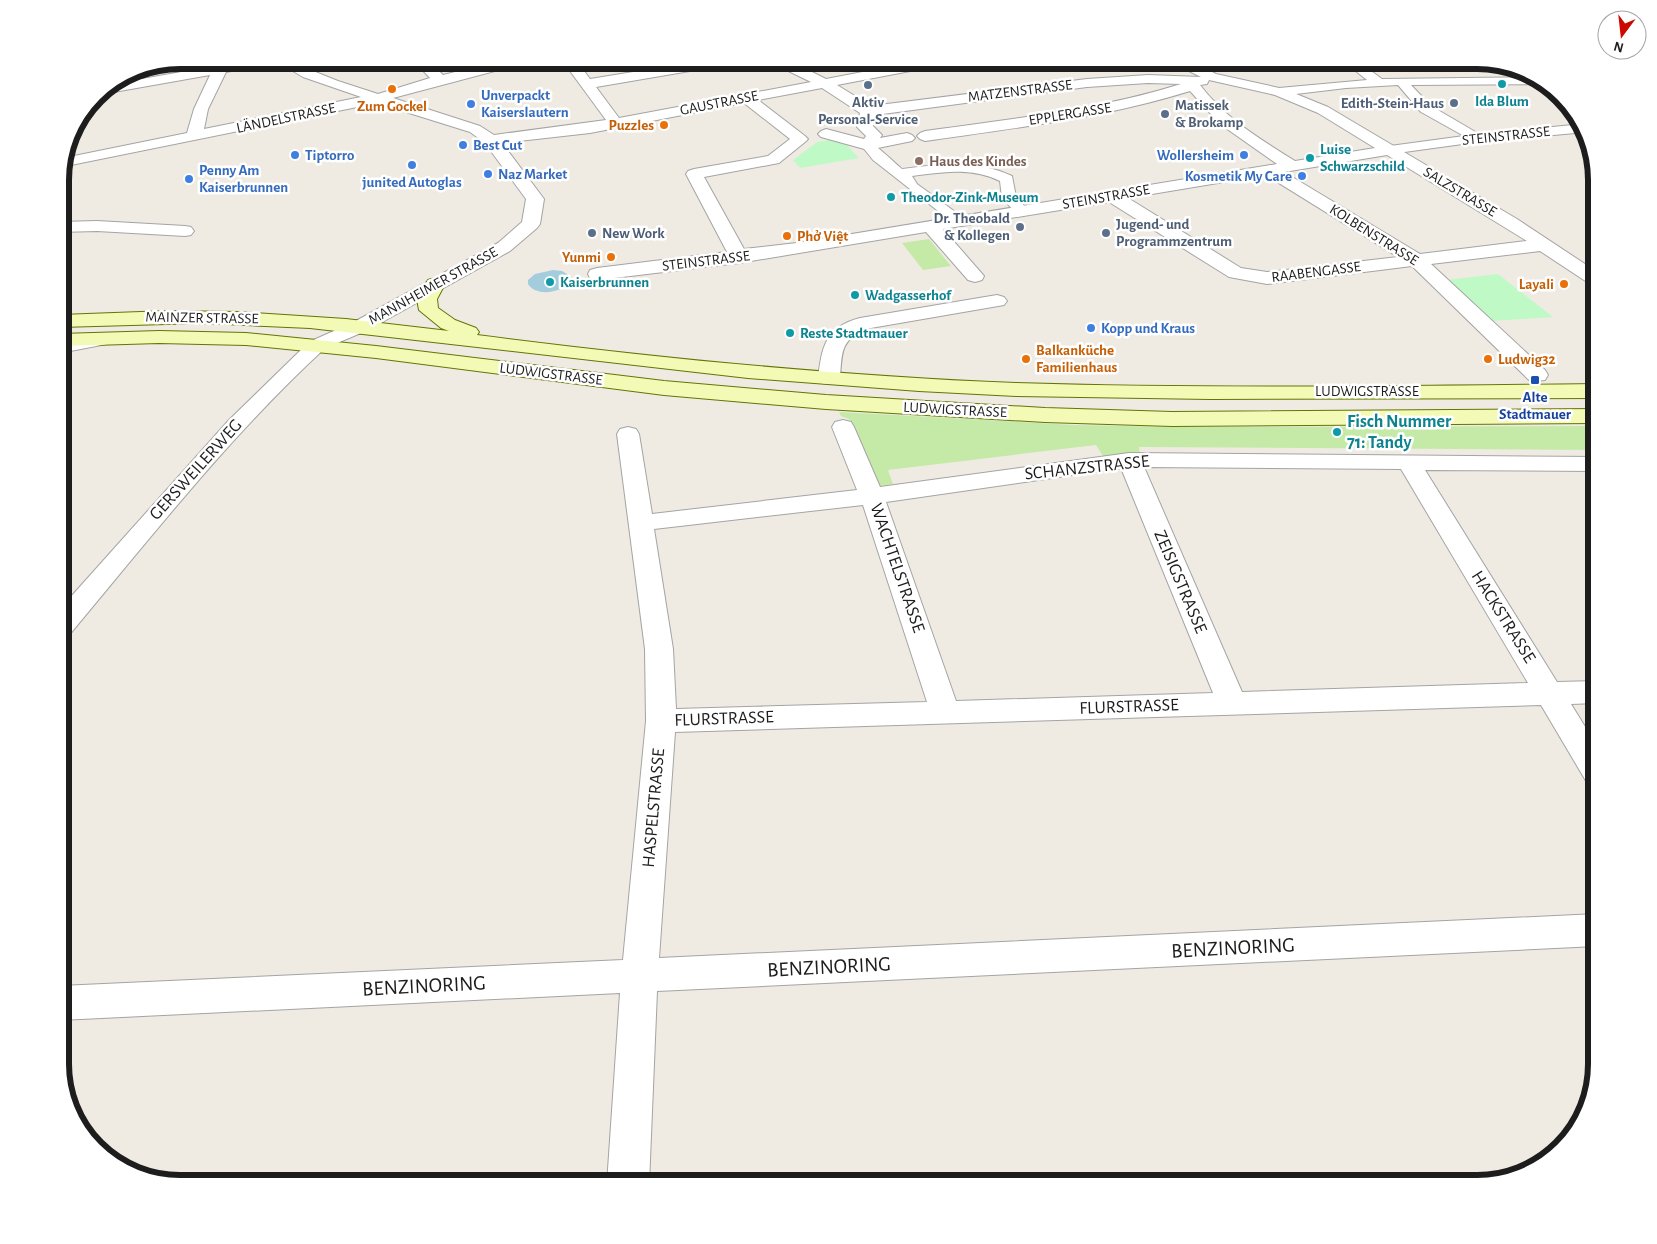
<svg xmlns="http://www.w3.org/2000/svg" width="1657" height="1244" viewBox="0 0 1657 1244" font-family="'Alegreya Sans',sans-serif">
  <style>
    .grass { fill: #c5eaa8 }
    .park { fill: #bffac6 }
    .water { fill: #a3cddd }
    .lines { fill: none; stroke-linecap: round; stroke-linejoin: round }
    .pedestrian-casing { stroke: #a4a4a4; stroke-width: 2 }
    .minor-casing { stroke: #a4a4a4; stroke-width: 2 }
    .tertiary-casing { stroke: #a4a4a4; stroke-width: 2 }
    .secondary-casing { stroke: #637504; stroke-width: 2 }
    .pedestrian { fill: #fff; fill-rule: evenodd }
    .minor { fill: #fff; fill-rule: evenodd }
    .tertiary { fill: #fff; fill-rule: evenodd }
    .secondary { fill: #f3fab6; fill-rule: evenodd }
    .culture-dot { fill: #0f9aa8; stroke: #fff; stroke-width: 2 }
    .service-dot { fill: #5c6f8a; stroke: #fff; stroke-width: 2 }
    .food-dot { fill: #e8710a; stroke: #fff; stroke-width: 2 }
    .shop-dot { fill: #3f7fe0; stroke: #fff; stroke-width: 2 }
    .education-dot { fill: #8d6e63; stroke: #fff; stroke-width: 2 }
    .transit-dot { fill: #1a4fb4; stroke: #fff; stroke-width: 2 }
    .labels { text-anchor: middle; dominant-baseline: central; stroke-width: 5; stroke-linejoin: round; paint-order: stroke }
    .far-street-label { font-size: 15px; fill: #1d1d1d; stroke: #fff }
    .far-shop-label { font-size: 15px; font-weight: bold; fill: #366cbe; stroke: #fff; text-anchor: start }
    .far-culture-label { font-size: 15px; font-weight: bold; fill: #0d838f; stroke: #fff; text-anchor: start }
    .far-service-label { font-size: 15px; font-weight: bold; fill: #4e5e75; stroke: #fff; text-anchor: start }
    .far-food-label { font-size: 15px; font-weight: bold; fill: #c56008; stroke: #fff; text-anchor: end }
    .far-education-label { font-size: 15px; font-weight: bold; fill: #785e54; stroke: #fff; text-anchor: start }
    .far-transit-label { font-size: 15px; font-weight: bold; fill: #164399; stroke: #fff }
    .culture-label { font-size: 18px; font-weight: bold; fill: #0d838f; stroke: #fff; text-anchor: start }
    .street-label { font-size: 18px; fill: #1d1d1d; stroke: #fff }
    .near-street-label { font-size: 21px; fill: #1d1d1d; stroke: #fff }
    .rim { fill: none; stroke: #1d1d1d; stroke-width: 6 }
  </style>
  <rect width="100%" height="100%" fill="#efebe3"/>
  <!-- grass -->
  <path class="grass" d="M929 239 951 266 923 270 902 243Z
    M839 412 1075 425 1176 427 1597 426V450L1139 447 1140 454 1103 456 1096 445 888 470 893 484 872 487 852 425 849 419 841 416Z"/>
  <!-- park -->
  <path class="park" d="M830 140 846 144 859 158 800 168 793 160 817 142Z
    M1498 274 1553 317 1492 321 1446 280Z"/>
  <!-- water -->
  <path class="water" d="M553 270 562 271 572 277V281C563 292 537 298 528 284V280L535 274Z"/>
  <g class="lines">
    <!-- pedestrian casing -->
    <g class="pedestrian-casing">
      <path id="pedestrian" d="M1342 60H1356L1382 79 1536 77 1548 84 1411 85 1431 106 1479 134 1583 124 1586 132 1477 142 1390 154 1385 153 1383 150 1390 146 1464 136 1421 112 1398 85 1346 88 1279 96 1273 92 1279 88 1367 80Z
        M868 141C873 142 896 164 902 169 941 164 976 159 1012 176L1016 197 1029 211 1027 214H1017L1002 198 1000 181C971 167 942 172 912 176L917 184 969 222 966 225H956L873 160 861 145Z"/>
    </g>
    <!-- minor casing -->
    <g class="minor-casing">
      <path id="minor" d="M249 60H293L313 71 338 81 378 94 430 78 413 60H428L443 75 504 60H527L525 63 393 98 480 126 494 135 606 120 562 60H576L590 79 707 60H738L731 64 596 87 619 118 811 82 772 63 770 60H788L826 79 925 60H954L947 64 837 85 871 106 1087 79 1148 75 1201 77 1173 63 1171 60H1189L1216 74 1284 89 1328 107 1517 219 1597 272V286L1590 284 1540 251 1431 264 1545 370 1548 375 1545 380 1537 381 1529 380 1412 266 1267 284 1229 277 1109 202 943 229 984 276 982 280 975 282 968 280 926 232 739 263 597 280 590 278 588 274 590 270 597 268 727 252 686 174 688 171 694 169 768 156 790 139 744 103 590 133 502 143 544 199 540 224 537 228 510 251 368 330 316 352 309 350 306 346 309 342 354 322 498 243 522 222 526 199 485 143 470 132 377 103 61 167 64 158 187 133 194 109 210 75 97 95 108 85ZM278 62 303 77 361 97 204 129 208 109 226 72ZM1209 80 1275 95 1318 113 1375 148 1295 161C1260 139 1225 118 1200 85L1207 84ZM1148 83 1181 84C1098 110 1011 119 925 131L920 133 917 136 920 139 925 141C1014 128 1104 118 1190 91L1220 124 1277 164 797 243 744 249 704 177 779 163 805 142 808 139 805 136 758 100 822 88 860 113 857 127 866 136 864 139 826 129 821 131 818 134 821 137 868 150 912 141 915 138 912 135 907 133 880 138 882 135 873 126 875 115 1087 87ZM1387 155 1527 241 1420 254 1284 172ZM1266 175 1398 257 1267 272 1241 268 1128 198Z
        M97 221 185 226 191 227 194 231 191 235 185 236 97 231 60 232V222Z
        M997 295 1004 297 1007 301 1004 305 865 329C840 341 842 353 840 378L837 383 829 384 821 383 818 378C822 347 825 327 860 318Z
        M105 333 112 335 115 339 112 343 60 353V341Z
        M843 420 851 422 854 427 880 487 1129 453 1597 457V471L1425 470 1557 682 1597 681V703L1571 704 1597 746V784L1586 781 1541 705 675 732 659 958 1597 914V946L657 991 649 1184H607L620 993 60 1020V986L623 960 646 721 645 649 617 434 620 429 628 427 636 429 639 434 652 514 857 490 832 427 835 422ZM1144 467 1401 469 1528 683 1242 692ZM1121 468 1213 693 956 701 886 502ZM863 505 927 702 676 709 673 649 654 529Z"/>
    </g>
    <!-- tertiary casing -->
    <g class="tertiary-casing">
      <path id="tertiary" d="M316 340 323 342 326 346 323 350C230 436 151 537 70 634L60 637V609L229 420 309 342Z"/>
    </g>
    <!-- secondary casing -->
    <g class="secondary-casing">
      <path id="secondary" d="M435 278 442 280 445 284 437 299 438 308 455 320 476 328 479 332 477 335C656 358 836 376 1016 383 1210 389 1403 386 1597 384V398L1210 399 1016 396 919 391 748 378 310 328 203 323 60 327V315L168 311 239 312 346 319 449 331 441 328 419 310 417 299 428 280Z
        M159 331 246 333 376 346 664 381 826 395 1045 408 1172 412 1597 409V423L1172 426 1045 422 826 409 664 395 376 358 246 345 159 343 60 346V334Z"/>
    </g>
    <!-- pedestrian -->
    <use href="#pedestrian" class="pedestrian"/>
    <!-- minor -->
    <use href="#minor" class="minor"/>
    <!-- tertiary -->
    <use href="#tertiary" class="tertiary"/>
    <!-- secondary -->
    <use href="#secondary" class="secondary"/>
  </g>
  <!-- markers -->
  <g class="culture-dot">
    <circle cx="1502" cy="84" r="5"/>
    <circle cx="1310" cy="158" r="5"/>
    <circle cx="891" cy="197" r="5"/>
    <circle cx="550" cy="282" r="5"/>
    <circle cx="855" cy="295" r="5"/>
    <circle cx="790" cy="333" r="5"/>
    <circle cx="1337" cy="432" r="5"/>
  </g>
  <g class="service-dot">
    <circle cx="868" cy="85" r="5"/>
    <circle cx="1454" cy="103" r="5"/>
    <circle cx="1165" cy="114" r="5"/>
    <circle cx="1020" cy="227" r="5"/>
    <circle cx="592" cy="233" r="5"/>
    <circle cx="1106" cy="233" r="5"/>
  </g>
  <g class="food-dot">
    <circle cx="392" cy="89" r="5"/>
    <circle cx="664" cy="125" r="5"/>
    <circle cx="787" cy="236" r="5"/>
    <circle cx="611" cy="257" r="5"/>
    <circle cx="1564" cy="284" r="5"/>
    <circle cx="1026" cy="359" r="5"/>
    <circle cx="1488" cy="359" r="5"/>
  </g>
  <g class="shop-dot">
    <circle cx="471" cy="104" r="5"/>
    <circle cx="463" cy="145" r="5"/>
    <circle cx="295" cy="155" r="5"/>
    <circle cx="1244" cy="155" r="5"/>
    <circle cx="412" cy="165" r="5"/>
    <circle cx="488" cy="174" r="5"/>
    <circle cx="1302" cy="176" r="5"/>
    <circle cx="189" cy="179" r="5"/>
    <circle cx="1091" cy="328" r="5"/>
  </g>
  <circle class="education-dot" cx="919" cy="161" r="5"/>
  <rect class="transit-dot" x="1530" y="375" width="10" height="10" rx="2.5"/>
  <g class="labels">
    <!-- far-street labels -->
    <g class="far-street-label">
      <text transform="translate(1020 91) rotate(-7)">MATZENSTRASSE</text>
      <text transform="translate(719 103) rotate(-11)">GAUSTRASSE</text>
      <text transform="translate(1070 114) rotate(-9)">EPPLERGASSE</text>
      <text transform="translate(286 118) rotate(-12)">LÄNDELSTRASSE</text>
      <text transform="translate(1506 136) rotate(-6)">STEINSTRASSE</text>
      <text transform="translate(1460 192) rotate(31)">SALZSTRASSE</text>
      <text transform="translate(1106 197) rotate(-10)">STEINSTRASSE</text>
      <text transform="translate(1374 235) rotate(32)">KOLBENSTRASSE</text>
      <text transform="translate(706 261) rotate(-7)">STEINSTRASSE</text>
      <text transform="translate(1316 272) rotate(-7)">RAABENGASSE</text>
      <text transform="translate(433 286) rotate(-29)">MANNHEIMER STRASSE</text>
      <text transform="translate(202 318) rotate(1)">MAINZER STRASSE</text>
      <text transform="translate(551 374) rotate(7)">LUDWIGSTRASSE</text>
      <text x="1367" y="391">LUDWIGSTRASSE</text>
      <text transform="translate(955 410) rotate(3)">LUDWIGSTRASSE</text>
    </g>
    <!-- far-shop labels -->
    <g class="far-shop-label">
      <text x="481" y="95">Unverpackt<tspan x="481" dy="17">Kaiserslautern</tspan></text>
      <text x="473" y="145">Best Cut</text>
      <text x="305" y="155">Tiptorro</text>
      <text x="1234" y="155" text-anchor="end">Wollersheim</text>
      <text x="199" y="170">Penny Am<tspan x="199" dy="17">Kaiserbrunnen</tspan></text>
      <text x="498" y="174">Naz Market</text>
      <text x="1292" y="176" text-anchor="end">Kosmetik My Care</text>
      <text x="412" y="182" text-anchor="middle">junited Autoglas</text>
      <text x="1101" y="328">Kopp und Kraus</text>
    </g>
    <!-- far-culture labels -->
    <g class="far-culture-label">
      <text x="1502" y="101" text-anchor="middle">Ida Blum</text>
      <text x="1320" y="149">Luise<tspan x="1320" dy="17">Schwarzschild</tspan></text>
      <text x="901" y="197">Theodor-Zink-Museum</text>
      <text x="560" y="282">Kaiserbrunnen</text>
      <text x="865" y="295">Wadgasserhof</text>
      <text x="800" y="333">Reste Stadtmauer</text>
    </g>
    <!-- far-service labels -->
    <g class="far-service-label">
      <text x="868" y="102" text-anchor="middle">Aktiv<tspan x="868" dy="17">Personal-Service</tspan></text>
      <text x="1444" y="103" text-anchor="end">Edith-Stein-Haus</text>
      <text x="1175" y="105">Matissek<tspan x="1175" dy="17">&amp; Brokamp</tspan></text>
      <text x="1010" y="218" text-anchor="end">Dr. Theobald<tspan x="1010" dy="17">&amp; Kollegen</tspan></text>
      <text x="1116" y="224">Jugend- und<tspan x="1116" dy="17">Programmzentrum</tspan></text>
      <text x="602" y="233">New Work</text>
    </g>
    <!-- far-food labels -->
    <g class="far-food-label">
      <text x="392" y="106" text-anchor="middle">Zum Gockel</text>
      <text x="654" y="125">Puzzles</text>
      <text x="797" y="236" text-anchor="start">Phở Việt</text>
      <text x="601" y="257">Yunmi</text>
      <text x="1554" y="284">Layali</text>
      <text x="1036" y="350" text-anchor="start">Balkanküche<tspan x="1036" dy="17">Familienhaus</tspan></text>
      <text x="1498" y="359" text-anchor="start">Ludwig32</text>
    </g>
    <!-- far-education labels -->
    <g class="far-education-label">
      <text x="929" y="161">Haus des Kindes</text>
    </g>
    <!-- far-transit labels -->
    <g class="far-transit-label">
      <text x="1535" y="397">Alte<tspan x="1535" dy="17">Stadtmauer</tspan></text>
    </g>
    <!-- culture labels -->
    <g class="culture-label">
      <text x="1347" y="422">Fisch Nummer<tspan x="1347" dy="21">71: Tandy</tspan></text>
    </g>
    <!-- street labels -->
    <g class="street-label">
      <text transform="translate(1087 468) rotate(-6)">SCHANZSTRASSE</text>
      <text transform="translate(196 470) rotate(-48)">GERSWEILERWEG</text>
      <text transform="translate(897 568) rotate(71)">WACHTELSTRASSE</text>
      <text transform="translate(1180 582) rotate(67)">ZEISIGSTRASSE</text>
      <text transform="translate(1503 617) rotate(58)">HACKSTRASSE</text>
      <text transform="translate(1129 707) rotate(-2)">FLURSTRASSE</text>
      <text transform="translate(724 719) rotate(-2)">FLURSTRASSE</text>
      <text transform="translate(654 808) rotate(-85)">HASPELSTRASSE</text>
    </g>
    <!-- near-street labels -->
    <g class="near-street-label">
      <text transform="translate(1233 948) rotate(-3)">BENZINORING</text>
      <text transform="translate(829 967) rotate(-3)">BENZINORING</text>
      <text transform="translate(424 986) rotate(-3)">BENZINORING</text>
    </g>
  </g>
  <!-- crop -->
  <path d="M0 0H1657V1244H0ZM180 69H1477A111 111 0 0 1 1588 180V1064A111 111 0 0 1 1477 1175H180A111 111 0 0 1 69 1064V180A111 111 0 0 1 180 69Z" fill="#fff" fill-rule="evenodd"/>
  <path class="rim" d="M180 69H1477A111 111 0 0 1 1588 180V1064A111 111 0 0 1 1477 1175H180A111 111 0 0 1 69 1064V180A111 111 0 0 1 180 69Z"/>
  <!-- north arrow -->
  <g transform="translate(1622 35) rotate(195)"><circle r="24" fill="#ffffff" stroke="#a5a5a5"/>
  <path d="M0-4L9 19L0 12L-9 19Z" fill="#cb0900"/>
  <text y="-8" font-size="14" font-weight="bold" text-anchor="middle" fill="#1d1d1d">N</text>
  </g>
</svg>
